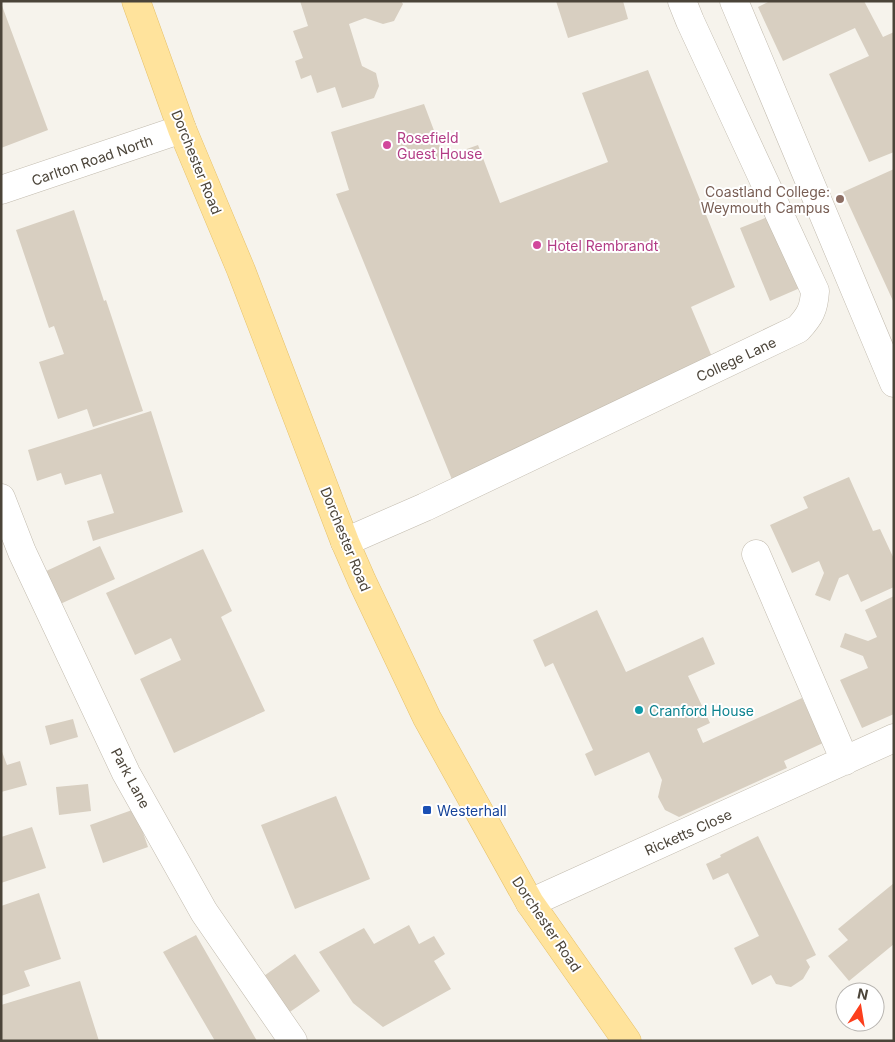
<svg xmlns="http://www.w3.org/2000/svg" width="895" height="1042" viewBox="0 0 895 1042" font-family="Inter,sans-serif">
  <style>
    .building { fill: #d8cfc1 }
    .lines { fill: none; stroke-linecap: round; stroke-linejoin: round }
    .minor-casing { stroke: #c2bbae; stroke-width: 29 }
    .major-casing { stroke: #e6c16a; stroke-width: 29 }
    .minor { stroke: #fff; stroke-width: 28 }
    .major { stroke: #ffe39c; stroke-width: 28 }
    .hotel-dot { fill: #d1479c; stroke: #fff; stroke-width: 2 }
    .education-dot { fill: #8d6e63; stroke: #fff; stroke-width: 2 }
    .culture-dot { fill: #0f9aa8; stroke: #fff; stroke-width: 2 }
    .transit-dot { fill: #1a4fb4; stroke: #fff; stroke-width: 2 }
    .labels { text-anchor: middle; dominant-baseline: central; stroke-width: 4; stroke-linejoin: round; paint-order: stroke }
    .hotel-label { font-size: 14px; fill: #b23c85; stroke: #fff; text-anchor: start }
    .street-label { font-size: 14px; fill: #4b4439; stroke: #fff }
    .education-label { font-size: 14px; fill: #785e54; stroke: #fff; text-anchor: end }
    .culture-label { font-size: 14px; fill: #0d838f; stroke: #fff; text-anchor: start }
    .transit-label { font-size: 14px; fill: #164399; stroke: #fff; text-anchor: start }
  </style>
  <rect width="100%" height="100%" fill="#f6f3ec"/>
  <!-- building -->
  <path class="building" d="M300 1H401L403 4 394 21 383 24 365 18 349 24 362 66 376 73 379 86 374 98 342 108 335 87 317 93 311 75 301 79 295 61 303 58 293 31 308 26Z
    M556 1H623L628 19 568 38Z
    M770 1H864L883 37 894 32V152L869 162 829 74 869 56 855 28 783 61 758 7Z
    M1 3 48 130 1 148Z
    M648 70 735 287 691 307 715 364 453 482 336 194 349 190 331 132 424 104 444 157 478 145 500 203 608 162 582 93Z
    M894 169V303L843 192Z
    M74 210 104 301 106 300 143 411 93 427 87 409 58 419 39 362 64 354 54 326 49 328 16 230Z
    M770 216 800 288 770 301 740 228Z
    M151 411 183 512 93 541 87 521 114 513 101 474 65 485 61 473 37 481 28 450Z
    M849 477 873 531 880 529 894 559V587L861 602 848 574 839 578 830 601 815 595 824 573 819 561 792 573 770 525 808 508 803 497Z
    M100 546 115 579 58 605 42 573Z
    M203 549 232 611 221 617 265 711 174 753 140 679 181 660 171 638 135 655 106 593Z
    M894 596V714L862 728 840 680 868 668 863 656 840 647 845 633 868 641 877 637 865 610Z
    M597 610 626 672 703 637 715 664 688 676 710 723 697 729 703 743 802 698 823 743 784 761 787 768 679 817 665 810 658 797 662 780 649 752 595 776 585 754 593 750 553 663 545 667 533 640Z
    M73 719 78 737 50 745 45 726Z
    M1 749 7 765 20 761 27 785 1 792Z
    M88 784 91 811 59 815 56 787Z
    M336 796 370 879 295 909 261 825Z
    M135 809 148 847 103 863 90 825Z
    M32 827 46 868 1 883V837Z
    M758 836 816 955 806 960 810 967 803 979 791 987 776 984 771 975 752 985 734 948 759 936 728 873 713 880 706 864 721 857 720 855Z
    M894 883V944L849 981 828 956 848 940 838 929Z
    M39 893 61 959 24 971 30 986 1 996V906Z
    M409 925 419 944 434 936 445 954 434 961 451 989 383 1027 353 1003 319 952 364 928 374 944Z
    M196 935 257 1041H215L163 952Z
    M295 954 320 991 287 1014 261 978Z
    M80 981 99 1041H1V1005Z"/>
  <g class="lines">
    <!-- minor casing -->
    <g class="minor-casing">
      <path id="minor" d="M734 1 894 383
        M1 190 182 129
        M1 498 22 552 126 773 204 912 293 1041
        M345 542 425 507 798 329C810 316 814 309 815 291L690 21 682 1
        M756 554 845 761
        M530 903 894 738"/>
    </g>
    <!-- major casing -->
    <g class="major-casing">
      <path id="major" d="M136 1 182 129 241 270 345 542 362 581 427 718 530 903 627 1041"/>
    </g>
    <!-- minor -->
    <use href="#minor" class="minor"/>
    <!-- major -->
    <use href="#major" class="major"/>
  </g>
  <!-- markers -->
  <g class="hotel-dot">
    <circle cx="387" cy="145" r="5"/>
    <circle cx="537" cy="245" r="5"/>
  </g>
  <circle class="education-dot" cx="840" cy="199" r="5"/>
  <circle class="culture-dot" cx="639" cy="710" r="5"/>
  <rect class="transit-dot" x="422" y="805" width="10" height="10" rx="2.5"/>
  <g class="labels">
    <!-- hotel labels -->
    <g class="hotel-label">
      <text x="397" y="137">Rosefield<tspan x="397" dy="16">Guest House</tspan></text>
      <text x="547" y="245">Hotel Rembrandt</text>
    </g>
    <!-- street labels -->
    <g class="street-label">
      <text transform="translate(92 160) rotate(-19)">Carlton Road North</text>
      <text transform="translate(197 162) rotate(68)">Dorchester Road</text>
      <text transform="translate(736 359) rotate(-25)">College Lane</text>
      <text transform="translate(346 539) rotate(68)">Dorchester Road</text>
      <text transform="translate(131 778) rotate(62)">Park Lane</text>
      <text transform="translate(688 832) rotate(-24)">Ricketts Close</text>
      <text transform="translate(547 924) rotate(56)">Dorchester Road</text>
    </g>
    <!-- education labels -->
    <g class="education-label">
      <text x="830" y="191">Coastland College:<tspan x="830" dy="16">Weymouth Campus</tspan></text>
    </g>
    <!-- culture labels -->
    <g class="culture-label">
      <text x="649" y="710">Cranford House</text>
    </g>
    <!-- transit labels -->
    <g class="transit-label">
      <text x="437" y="810">Westerhall</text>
    </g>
  </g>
  <!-- border -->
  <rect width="895" height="1042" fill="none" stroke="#4b4439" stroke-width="5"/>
  <!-- north arrow -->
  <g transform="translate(860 1007) rotate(12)"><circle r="24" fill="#ffffff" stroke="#b7b4b0"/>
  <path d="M0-4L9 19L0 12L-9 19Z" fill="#fc3f1d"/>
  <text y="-8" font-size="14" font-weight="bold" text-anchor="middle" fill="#4b4439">N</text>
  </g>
</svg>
